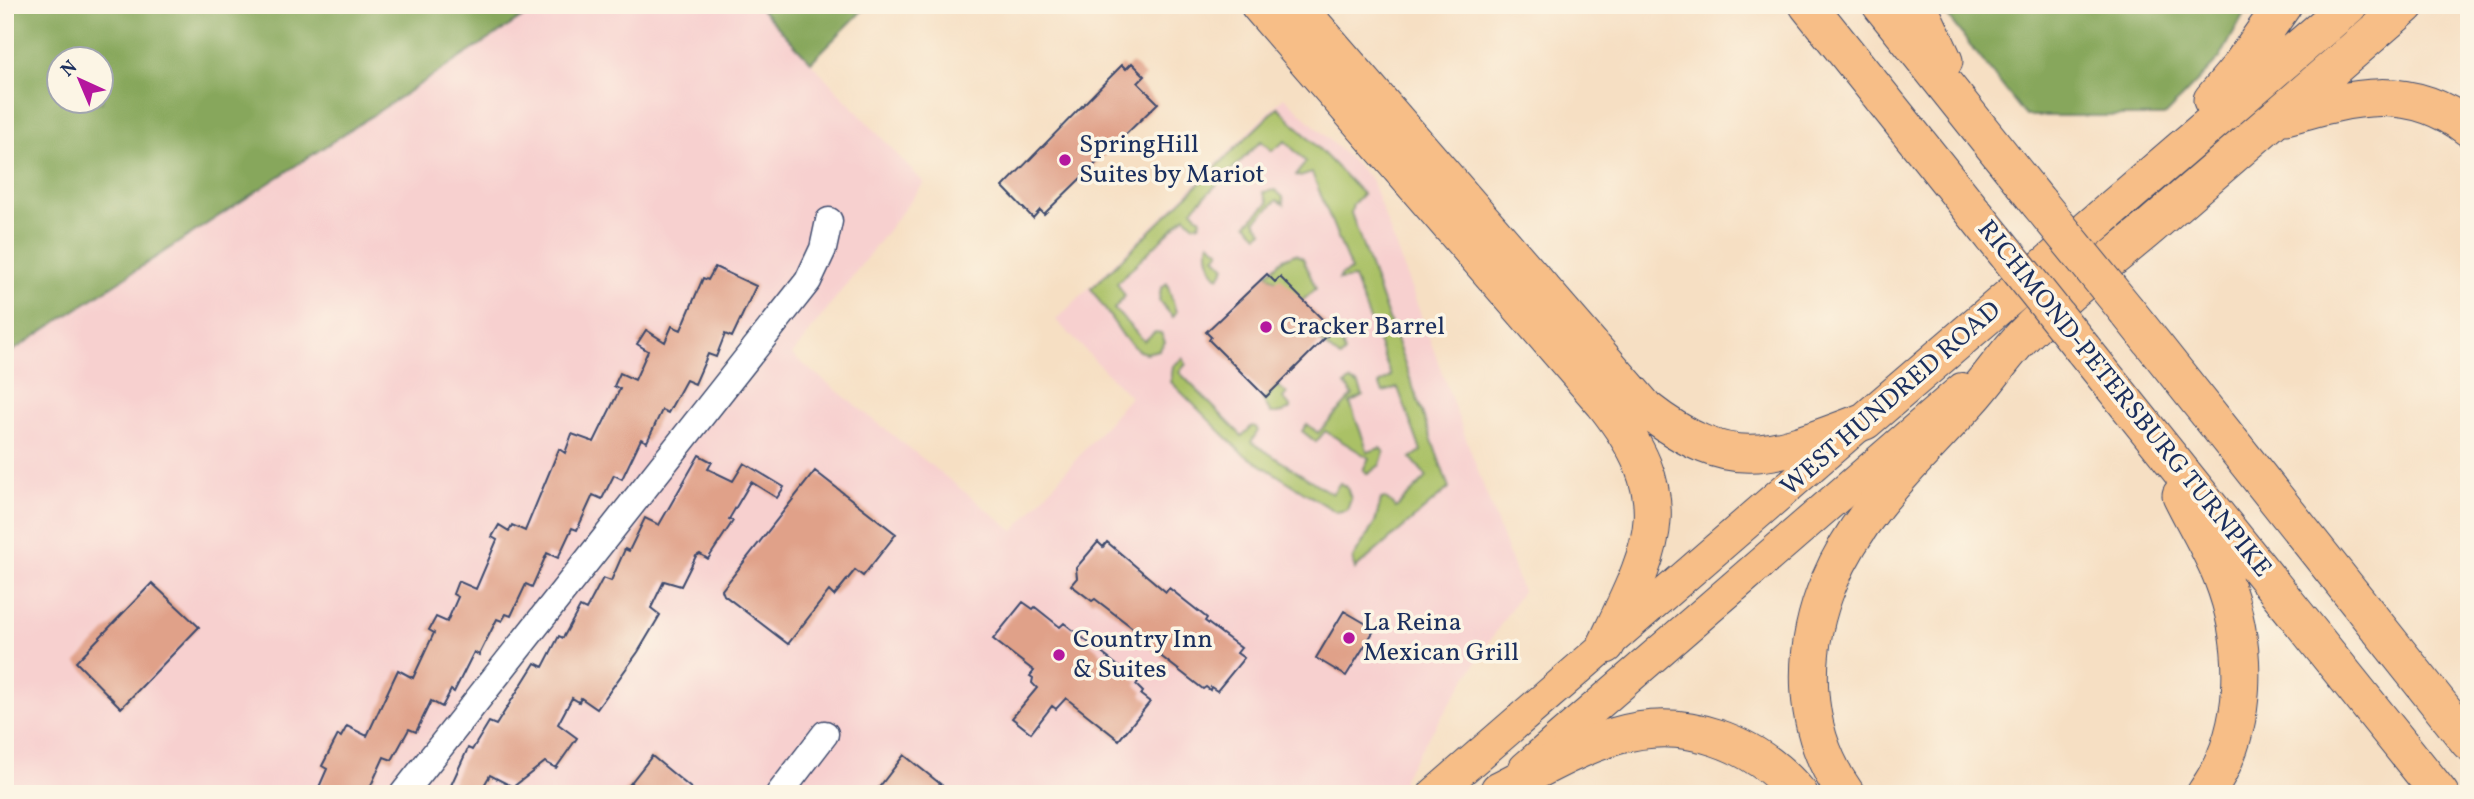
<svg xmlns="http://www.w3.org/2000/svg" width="2474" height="799" viewBox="0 0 2474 799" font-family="Vollkorn,serif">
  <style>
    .built { fill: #f7d0cf }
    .green { fill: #aac166; stroke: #627862; stroke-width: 2 }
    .forest { fill: #87a75b; stroke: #516b5c; stroke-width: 2; fill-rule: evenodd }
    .building { fill: #e0a189 }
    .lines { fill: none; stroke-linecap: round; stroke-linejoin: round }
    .minor-casing { stroke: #3c496d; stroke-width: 29 }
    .major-casing { stroke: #3c496d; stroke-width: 34 }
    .highway-casing { stroke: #3c496d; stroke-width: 39 }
    .minor { stroke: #fff; stroke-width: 26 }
    .major { stroke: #f7be87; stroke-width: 32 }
    .highway { stroke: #f7be87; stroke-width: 37 }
    .highway-bridge-casing { stroke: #3c496d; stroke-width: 39; stroke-linecap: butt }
    .highway-bridge { stroke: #f7be87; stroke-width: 37 }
    .poi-dot { fill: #b5179e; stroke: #fcf5e5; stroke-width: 2.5 }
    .labels { text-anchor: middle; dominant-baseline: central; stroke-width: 7; stroke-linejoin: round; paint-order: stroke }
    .poi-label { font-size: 26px; fill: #1b2f5e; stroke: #fcf5e5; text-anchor: start }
    .street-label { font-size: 26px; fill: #1b2f5e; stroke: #fcf5e5 }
  </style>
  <rect width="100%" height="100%" fill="#fcf5e5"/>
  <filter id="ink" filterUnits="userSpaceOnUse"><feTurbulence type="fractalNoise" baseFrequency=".0143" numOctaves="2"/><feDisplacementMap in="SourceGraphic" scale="14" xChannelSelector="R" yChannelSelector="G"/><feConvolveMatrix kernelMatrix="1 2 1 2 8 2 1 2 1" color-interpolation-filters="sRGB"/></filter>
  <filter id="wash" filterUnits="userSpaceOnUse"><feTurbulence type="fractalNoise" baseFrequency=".00686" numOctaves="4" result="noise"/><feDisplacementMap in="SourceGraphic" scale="28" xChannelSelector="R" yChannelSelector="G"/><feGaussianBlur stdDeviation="1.57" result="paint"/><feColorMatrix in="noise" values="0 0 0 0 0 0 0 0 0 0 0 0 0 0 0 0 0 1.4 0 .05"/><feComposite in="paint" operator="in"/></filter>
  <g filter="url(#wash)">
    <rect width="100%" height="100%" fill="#f6dfc3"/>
    <!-- built -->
    <path class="built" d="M541 5H757L924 183 792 355 1014 531 1130 397 1056 320 1284 97 1371 179 1522 591 1403 777V794H5V356Z"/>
    <!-- green -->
    <path class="green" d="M1278 107 1363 194 1353 204 1351 213 1449 488 1355 569 1353 558 1375 523 1381 499 1385 498 1396 508 1427 477 1411 458 1421 451 1398 388 1383 392 1379 384 1391 376 1354 278 1339 280 1341 275 1351 270 1312 173 1300 177 1296 175 1306 162 1285 141 1272 151 1261 141 1192 209 1201 220 1199 224 1194 225 1185 216 1117 283 1125 296 1114 309 1144 341 1155 332 1161 333 1165 342 1159 350 1146 353 1139 351 1124 337 1091 289Z
      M1275 190 1283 197 1284 204 1277 200 1255 221 1263 231 1258 235 1247 224 1268 203 1263 192Z
      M1209 242 1220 251 1215 257 1225 267 1219 277C1210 273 1206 252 1209 242Z
      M1295 254 1303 258 1316 289 1303 300 1267 274 1283 259Z
      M1167 283 1176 312 1173 317 1159 301 1161 288Z
      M1333 330H1338L1345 353 1340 358 1321 342Z
      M1183 358 1186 364 1179 372 1242 436 1252 426 1256 427 1258 431 1251 442 1332 494 1340 483 1347 488 1351 499 1347 510 1336 512 1242 453 1171 382 1173 366Z
      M1350 381 1359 385 1363 396 1350 403 1368 452 1380 448 1384 452 1380 465 1368 474 1363 470 1369 458 1325 431 1316 442 1302 431 1307 424 1318 433 1353 395 1345 385Z
      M1277 386 1287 393 1283 398 1291 408 1282 413H1271L1263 400Z"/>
    <!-- forest -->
    <path class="forest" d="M5 5H541L5 356ZM60 60H102V102H60Z
      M757 5H868L811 62Z
      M1942 5H2249L2220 58 2164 116H2026L1945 13Z"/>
    <g id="blocks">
      <!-- building -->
      <path class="building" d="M1132 63 1145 76 1138 83 1158 103 1044 214 1040 210 1033 218 1003 187 1122 65 1126 69Z
        M715 267 756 286 732 337 725 334 716 357 708 354 695 384 686 380 668 413 662 410 647 442 641 439 622 479 614 475 602 499 593 495 577 530 572 528 558 558 547 553 532 587 526 584 511 616 506 614 502 621 497 619 479 655 474 652 454 692 451 690 442 707 431 701 416 732 409 729 392 760 384 757 367 794H316L327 769 322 766 338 735 341 737 347 726 367 736 398 670 413 678 434 633 429 630 436 617 447 622 458 597 453 594 458 581 476 589 497 540 492 537 499 525 509 531 512 525 525 531 559 449 565 453 572 434 594 442 620 389 614 386 620 373 635 380 648 351 637 344 646 330 665 342 672 326 681 330 703 278 708 280Z
        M1267 274 1275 282 1280 277 1333 330 1266 397 1209 340 1211 337 1206 332Z
        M699 455 712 462 708 469 733 481 744 463 784 487 777 498 751 482 729 519 733 521 708 559 700 554 696 556 681 586 664 581 651 608 660 615 638 652 597 709 581 698 579 702 572 698 558 724 577 738 556 768 545 762 513 787 490 775 479 794H447L468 748 472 750 489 722 496 725 535 663 543 667 559 636 563 638 580 607 586 610 603 578 611 581 625 549 629 551 645 518 659 525Z
        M815 471 896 534 863 576 855 570 834 596 829 591 788 644 724 595 722 590Z
        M1098 542 1103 547 1107 542 1166 592 1169 588 1207 618 1205 621 1241 648 1237 653 1244 658 1217 691 1211 687 1210 690 1206 687 1203 689 1135 636 1138 632 1095 599 1092 601 1071 585 1077 578 1076 568Z
        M152 583 199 627 121 708 76 662Z
        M1023 602 1033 609 1035 607 1060 627 1064 623 1138 682 1136 685 1143 692 1141 695 1150 702 1119 740 1066 698 1056 709 1052 706 1031 733 1012 718 1037 688 1032 683 1033 678 1030 676 1034 671 993 639Z
        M1344 611 1375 629 1346 676 1316 658Z
        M904 755 953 794H874Z
        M652 756 698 794H622Z"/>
    </g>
  </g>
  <g filter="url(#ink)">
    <use href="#blocks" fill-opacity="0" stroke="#3c496d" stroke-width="2"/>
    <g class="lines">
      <!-- minor casing -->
      <g class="minor-casing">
        <path id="minor" d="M403 794 808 281 823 249 829 221
          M779 794 825 734"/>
      </g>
      <!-- major casing -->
      <g class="major-casing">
        <path id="major" d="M1525 768 1962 389
          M1434 794 1856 428"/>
      </g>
      <!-- highway casing -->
      <g class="highway-casing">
        <path id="highway" d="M1259 5 1604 403C1681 500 1654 545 1606 645
          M1296 5 1646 409C1732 476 1773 456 1865 421L2349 5
          M1808 5 1995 239
          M1881 5 2039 203
          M1918 5 1944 61
          M2212 100 2239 68 2283 5
          M2286 116C2353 97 2409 82 2469 128
          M2127 311 2469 742
          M2083 349 2440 794
          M2181 495C2194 522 2211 549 2222 577 2249 646 2250 731 2205 794
          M1499 790C1537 771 1575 748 1616 736 1684 715 1755 742 1799 794
          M1846 794C1801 731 1800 651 1829 582 1860 508 1919 457 1971 399 1990 378 2005 354 2025 334 2063 295 2109 262 2150 227 2235 153 2321 79 2406 5"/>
      </g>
      <!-- minor -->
      <use href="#minor" class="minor"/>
      <!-- major -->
      <use href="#major" class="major"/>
      <!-- highway -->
      <use href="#highway" class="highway"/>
      <!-- highway-bridge casing -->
      <g class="highway-bridge-casing">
        <path id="highway-bridge" d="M2039 203 2127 311
          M1995 239 2083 349"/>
      </g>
      <!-- highway-bridge -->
      <use href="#highway-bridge" class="highway-bridge"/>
    </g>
  </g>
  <!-- markers -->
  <g class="poi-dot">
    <circle cx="1065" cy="160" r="7"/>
    <circle cx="1266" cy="327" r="7"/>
    <circle cx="1349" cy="638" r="7"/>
    <circle cx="1059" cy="655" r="7"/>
  </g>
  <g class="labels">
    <!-- poi labels -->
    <g class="poi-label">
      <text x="1079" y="145">SpringHill<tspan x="1079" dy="30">Suites by Mariot</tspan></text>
      <text x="1280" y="327">Cracker Barrel</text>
      <text x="1363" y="623">La Reina<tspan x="1363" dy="30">Mexican Grill</tspan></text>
      <text x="1073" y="640">Country Inn<tspan x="1073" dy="30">&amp; Suites</tspan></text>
    </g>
    <!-- street labels -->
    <g class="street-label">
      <text transform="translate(1891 399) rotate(-41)">WEST HUNDRED ROAD</text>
      <text transform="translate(2124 399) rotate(51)">RICHMOND-PETERSBURG TURNPIKE</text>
    </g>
  </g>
  <!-- margin -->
  <rect width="2474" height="799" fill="none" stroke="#fcf5e5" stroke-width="28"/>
  <!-- north arrow -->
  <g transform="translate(80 80) rotate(316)"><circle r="33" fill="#fcf5e5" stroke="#a2a6af" stroke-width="2"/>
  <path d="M0-5L12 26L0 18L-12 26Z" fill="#b5179e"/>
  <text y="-10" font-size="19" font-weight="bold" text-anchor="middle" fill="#1b2f5e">N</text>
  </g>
</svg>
